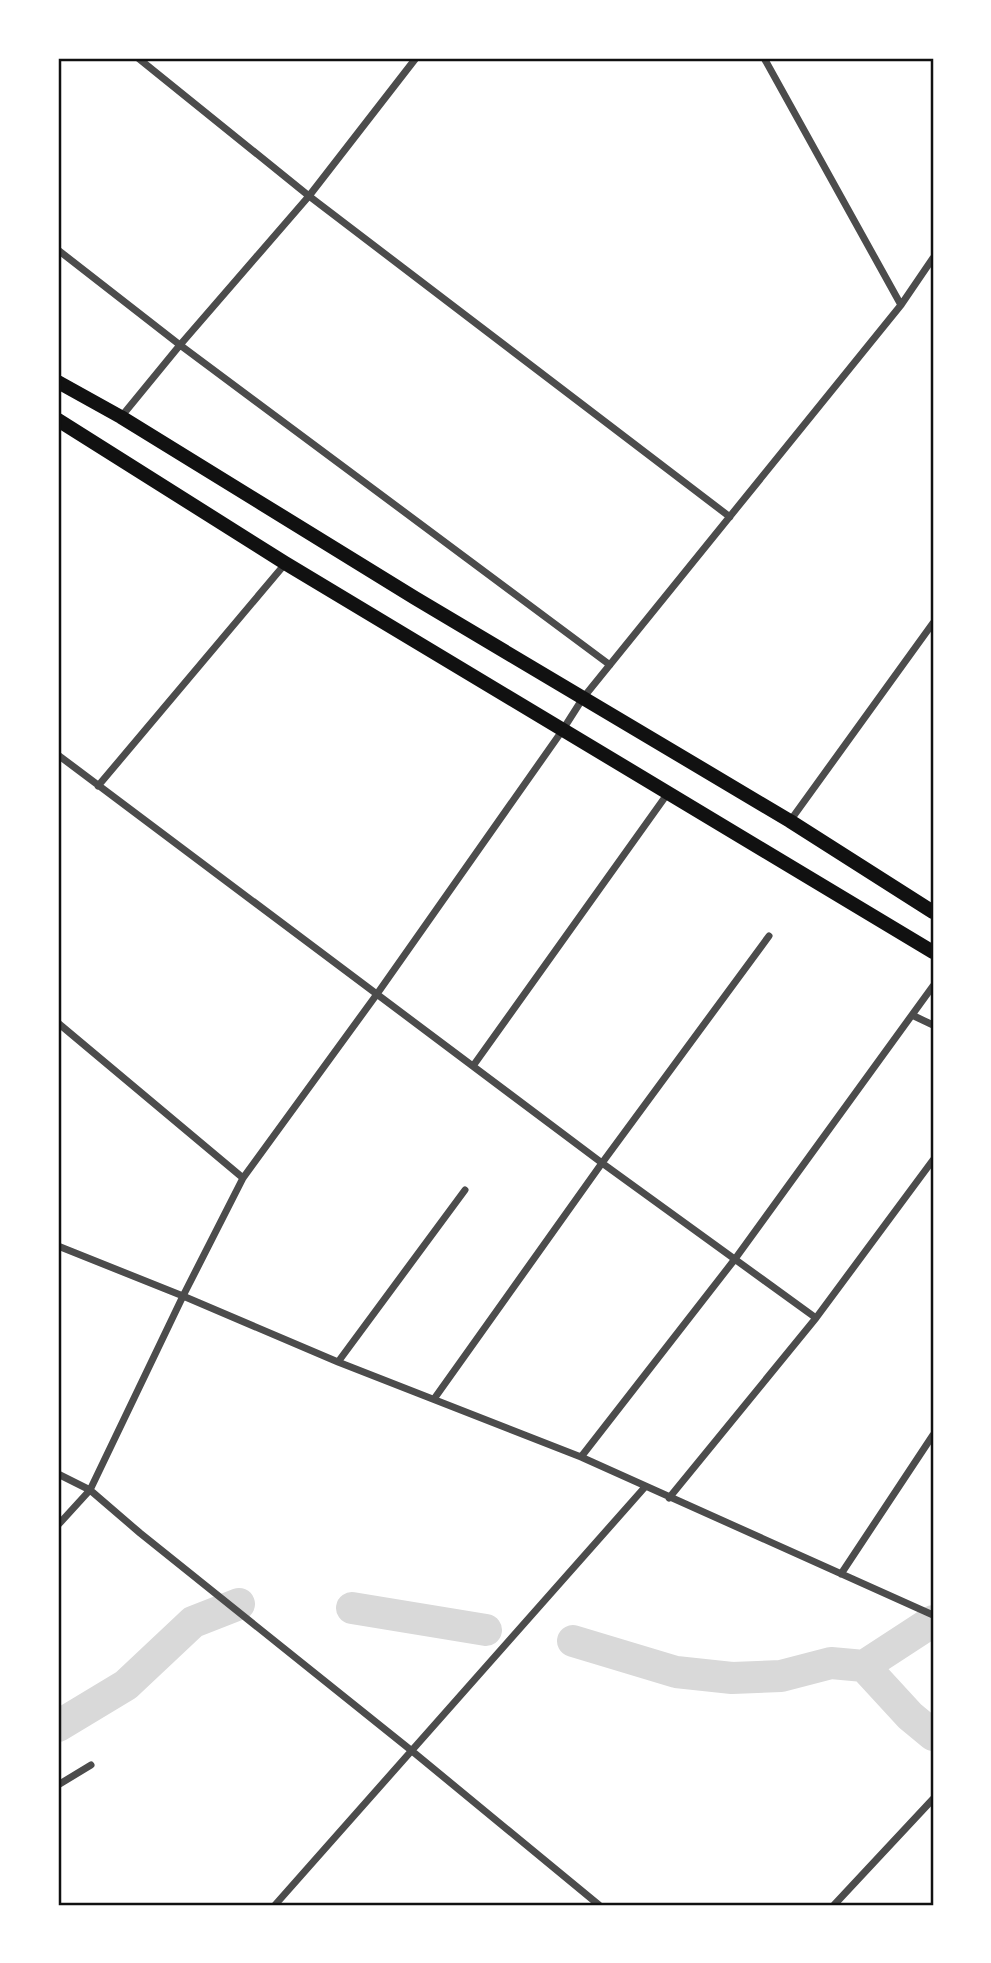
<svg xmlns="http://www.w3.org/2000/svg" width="991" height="1963" viewBox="0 0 991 1963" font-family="Ubuntu,sans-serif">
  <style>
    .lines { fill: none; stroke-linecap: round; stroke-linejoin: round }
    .canal { stroke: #d9d9d9; stroke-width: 32 }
    .minor { stroke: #4c4c4c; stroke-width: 7 }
    .secondary { stroke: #111; stroke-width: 14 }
    .neatline { fill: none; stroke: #111; stroke-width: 2.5 }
  </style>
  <rect width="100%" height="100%" fill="#fff"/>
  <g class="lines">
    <!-- canal -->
    <path class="canal" d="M352 1608 486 1630
      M573 1641 676 1672 732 1678 781 1676 831 1663 864 1666 933 1621
      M864 1666 910 1716 933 1735
      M58 1726 126 1685 193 1622 239 1604"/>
    <!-- minor -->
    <path class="minor" d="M138 58 309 196 730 517
      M764 58 901 305
      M58 250 180 345 610 665
      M121 417 180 345 309 196 416 58
      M58 755 602 1163 816 1318
      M98 786 285 564
      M790 821 933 623
      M914 1016 933 1025
      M58 1023 243 1178
      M473 1066 668 793
      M58 1246 183 1296 338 1362 581 1457 933 1615
      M338 1362 465 1190
      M434 1399 602 1163 769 936
      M581 1457 735 1259 933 986
      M58 1474 90 1490 140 1533 412 1751 599 1905
      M669 1498 816 1318 933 1160
      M58 1525 90 1490 183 1296 243 1178 377 994 562 731 583 698 901 305 933 258
      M841 1574 933 1435
      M58 1785 91 1765
      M275 1905 645 1487
      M834 1905 933 1799"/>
    <!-- secondary -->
    <path class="secondary" d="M58 382 121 417 415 598 790 821 933 912
      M58 420 285 563 933 952"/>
  </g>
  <!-- border -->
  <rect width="991" height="1963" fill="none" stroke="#ffffff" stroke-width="119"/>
  <rect x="60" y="60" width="872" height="1844" class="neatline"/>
</svg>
